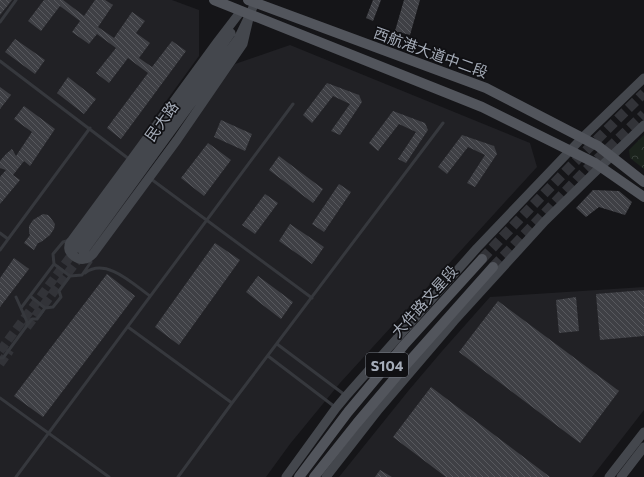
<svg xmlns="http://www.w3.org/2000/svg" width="644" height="477" viewBox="0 0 644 477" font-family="Commissioner,'Noto Sans SC',sans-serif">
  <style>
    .built { fill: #212125 }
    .park { fill: url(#park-crowns) }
    .building { fill: url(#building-back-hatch) }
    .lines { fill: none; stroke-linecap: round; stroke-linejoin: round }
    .secondary-tunnel { stroke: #323338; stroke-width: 9; stroke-dasharray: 9 4.5; stroke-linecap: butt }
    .primary-tunnel { stroke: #323338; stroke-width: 10; stroke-dasharray: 10 5; stroke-linecap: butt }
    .lane { stroke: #36383d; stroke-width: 3 }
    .secondary { stroke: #44474d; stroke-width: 9 }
    .primary { stroke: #52555c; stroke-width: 10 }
    .labels { text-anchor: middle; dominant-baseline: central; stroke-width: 3.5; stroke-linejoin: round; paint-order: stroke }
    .shield { fill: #101013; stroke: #797e87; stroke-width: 1 }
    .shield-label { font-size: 14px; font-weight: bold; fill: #a6adb9 }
    .street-label { font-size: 15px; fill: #a6adb9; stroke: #101013 }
  </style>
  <defs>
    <pattern id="park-crowns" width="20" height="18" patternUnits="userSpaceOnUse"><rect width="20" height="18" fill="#1b231c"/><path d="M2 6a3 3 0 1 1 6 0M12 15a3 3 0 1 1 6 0" fill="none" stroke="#39403b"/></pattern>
    <pattern id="building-back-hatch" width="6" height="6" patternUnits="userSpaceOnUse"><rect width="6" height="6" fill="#3f4045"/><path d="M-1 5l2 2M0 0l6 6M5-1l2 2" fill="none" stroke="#58595e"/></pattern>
  </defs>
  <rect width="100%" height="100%" fill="#151518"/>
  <!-- built -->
  <path class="built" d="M0 0H172L199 10V56L151 122 156 126 86 254 173 138 179 142 235 64 290 45 530 143 537 167 340 383 290 444 266 477H0Z
    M644 287V410L592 477H339L409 390 443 350 490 297Z"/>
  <!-- park -->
  <path class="park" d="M644 135V169L630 158 629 150Z"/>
  <!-- building -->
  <path class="building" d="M0 0H12L0 15Z
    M44 0H63L84 16 95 0H105L113 5 98 27 114 38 132 12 145 21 136 33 150 43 139 58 152 67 172 41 186 51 121 139 107 128 148 73 128 58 109 83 96 73 116 48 97 34 89 44 72 32 80 21 60 6 41 31 28 21Z
    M373 0H381L373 21 366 18Z
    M404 0H420L410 35 395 31Z
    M15 39 45 60 35 74 5 52Z
    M68 77 96 99 84 114 57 93Z
    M327 83 359 95 362 102 340 135 331 131 350 104 333 96 312 123 303 115Z
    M0 87 11 95 0 109Z
    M24 106 55 129 30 166 24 161 13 175 20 180 0 204V177L6 170 0 168V161L6 154 12 149 16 156 32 132 14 119Z
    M393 111 425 123 428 130 406 163 398 159 416 132 399 124 378 151 369 143Z
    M221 120 252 134 245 151 214 137Z
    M462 135 494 146 497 154 475 187 467 183 485 155 468 147 447 174 438 167Z
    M208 143 231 160 204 196 181 178Z
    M279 156 323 189 313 203 269 170Z
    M339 184 351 192 324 232 312 224Z
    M593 190 619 191 632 202 625 215 599 207 586 217 576 208Z
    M265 194 278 203 255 234 242 225Z
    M43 214 48 215 50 217 55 224 54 229 50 235 45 239 41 242 38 243 34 250 24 243 30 235 29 232V226L33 220Z
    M290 224 324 247 312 264 279 241Z
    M215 243 240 260 179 345 155 327Z
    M14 258 29 269 0 307V278Z
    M107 274 135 296 43 417 14 396Z
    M258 276 293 302 281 319 246 292Z
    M644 290V336L600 340 596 294Z
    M576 297 579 331 559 333 556 300Z
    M498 301 619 391 580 443 459 352Z
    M431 387 550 477H446L393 437Z
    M380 470 392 477H375Z"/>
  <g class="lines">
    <!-- secondary-tunnel -->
    <path class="secondary-tunnel" d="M27 327 83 253
      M0 351 76 249
      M0 364 10 350"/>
    <!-- primary-tunnel -->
    <path class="primary-tunnel" d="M482 259C535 202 589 147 644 93
      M493 267 584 172 644 114"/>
    <!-- lane -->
    <path class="lane" d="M0 22 16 0
      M0 61 129 159
      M151 179 312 298
      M0 233 8 239
      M70 240 63 242 53 254 54 264 70 276 82 275 91 262 90 259
      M0 250 90 128
      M85 273C106 257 133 284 150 296
      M30 296 45 308
      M21 308 54 264
      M28 324 32 319H37L45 308 53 307 61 297 59 291 70 276
      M128 327 232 403
      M277 344 345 395
      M268 356 335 407
      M0 358H3L28 324 16 297
      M0 398 109 477
      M16 477 293 104
      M178 477 232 403 443 123"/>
    <!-- secondary -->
    <path class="secondary" d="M241 11 218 41 131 160 72 240C71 241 69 244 69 246 67 253 78 261 85 259 88 259 91 256 93 254L177 140 243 44 250 14
      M77 248 136 167 231 33
      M83 252 238 39 250 14 256 0
      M286 477 336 408 346 396 477 248 582 138 644 78
      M326 477 379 409 454 321 545 221 593 174 644 125
      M609 477 644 432
      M621 477 644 447"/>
    <!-- primary -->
    <path class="primary" d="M214 0 482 107 595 163 644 197
      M248 0 486 88 598 146 644 182
      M299 477 348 412 404 345 482 259
      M314 477 357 423 406 365 493 267"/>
  </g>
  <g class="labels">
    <!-- shield labels -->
    <rect class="shield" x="366" y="353" width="42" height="24" rx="3"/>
    <g class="shield-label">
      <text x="387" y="365">S104</text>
    </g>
    <!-- street labels -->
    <g class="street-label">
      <text transform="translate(431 52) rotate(20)">西航港大道中二段</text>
      <text transform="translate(161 121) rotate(-54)">民大路</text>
      <text transform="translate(424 301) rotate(-48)">大件路文星段</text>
    </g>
  </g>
</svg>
